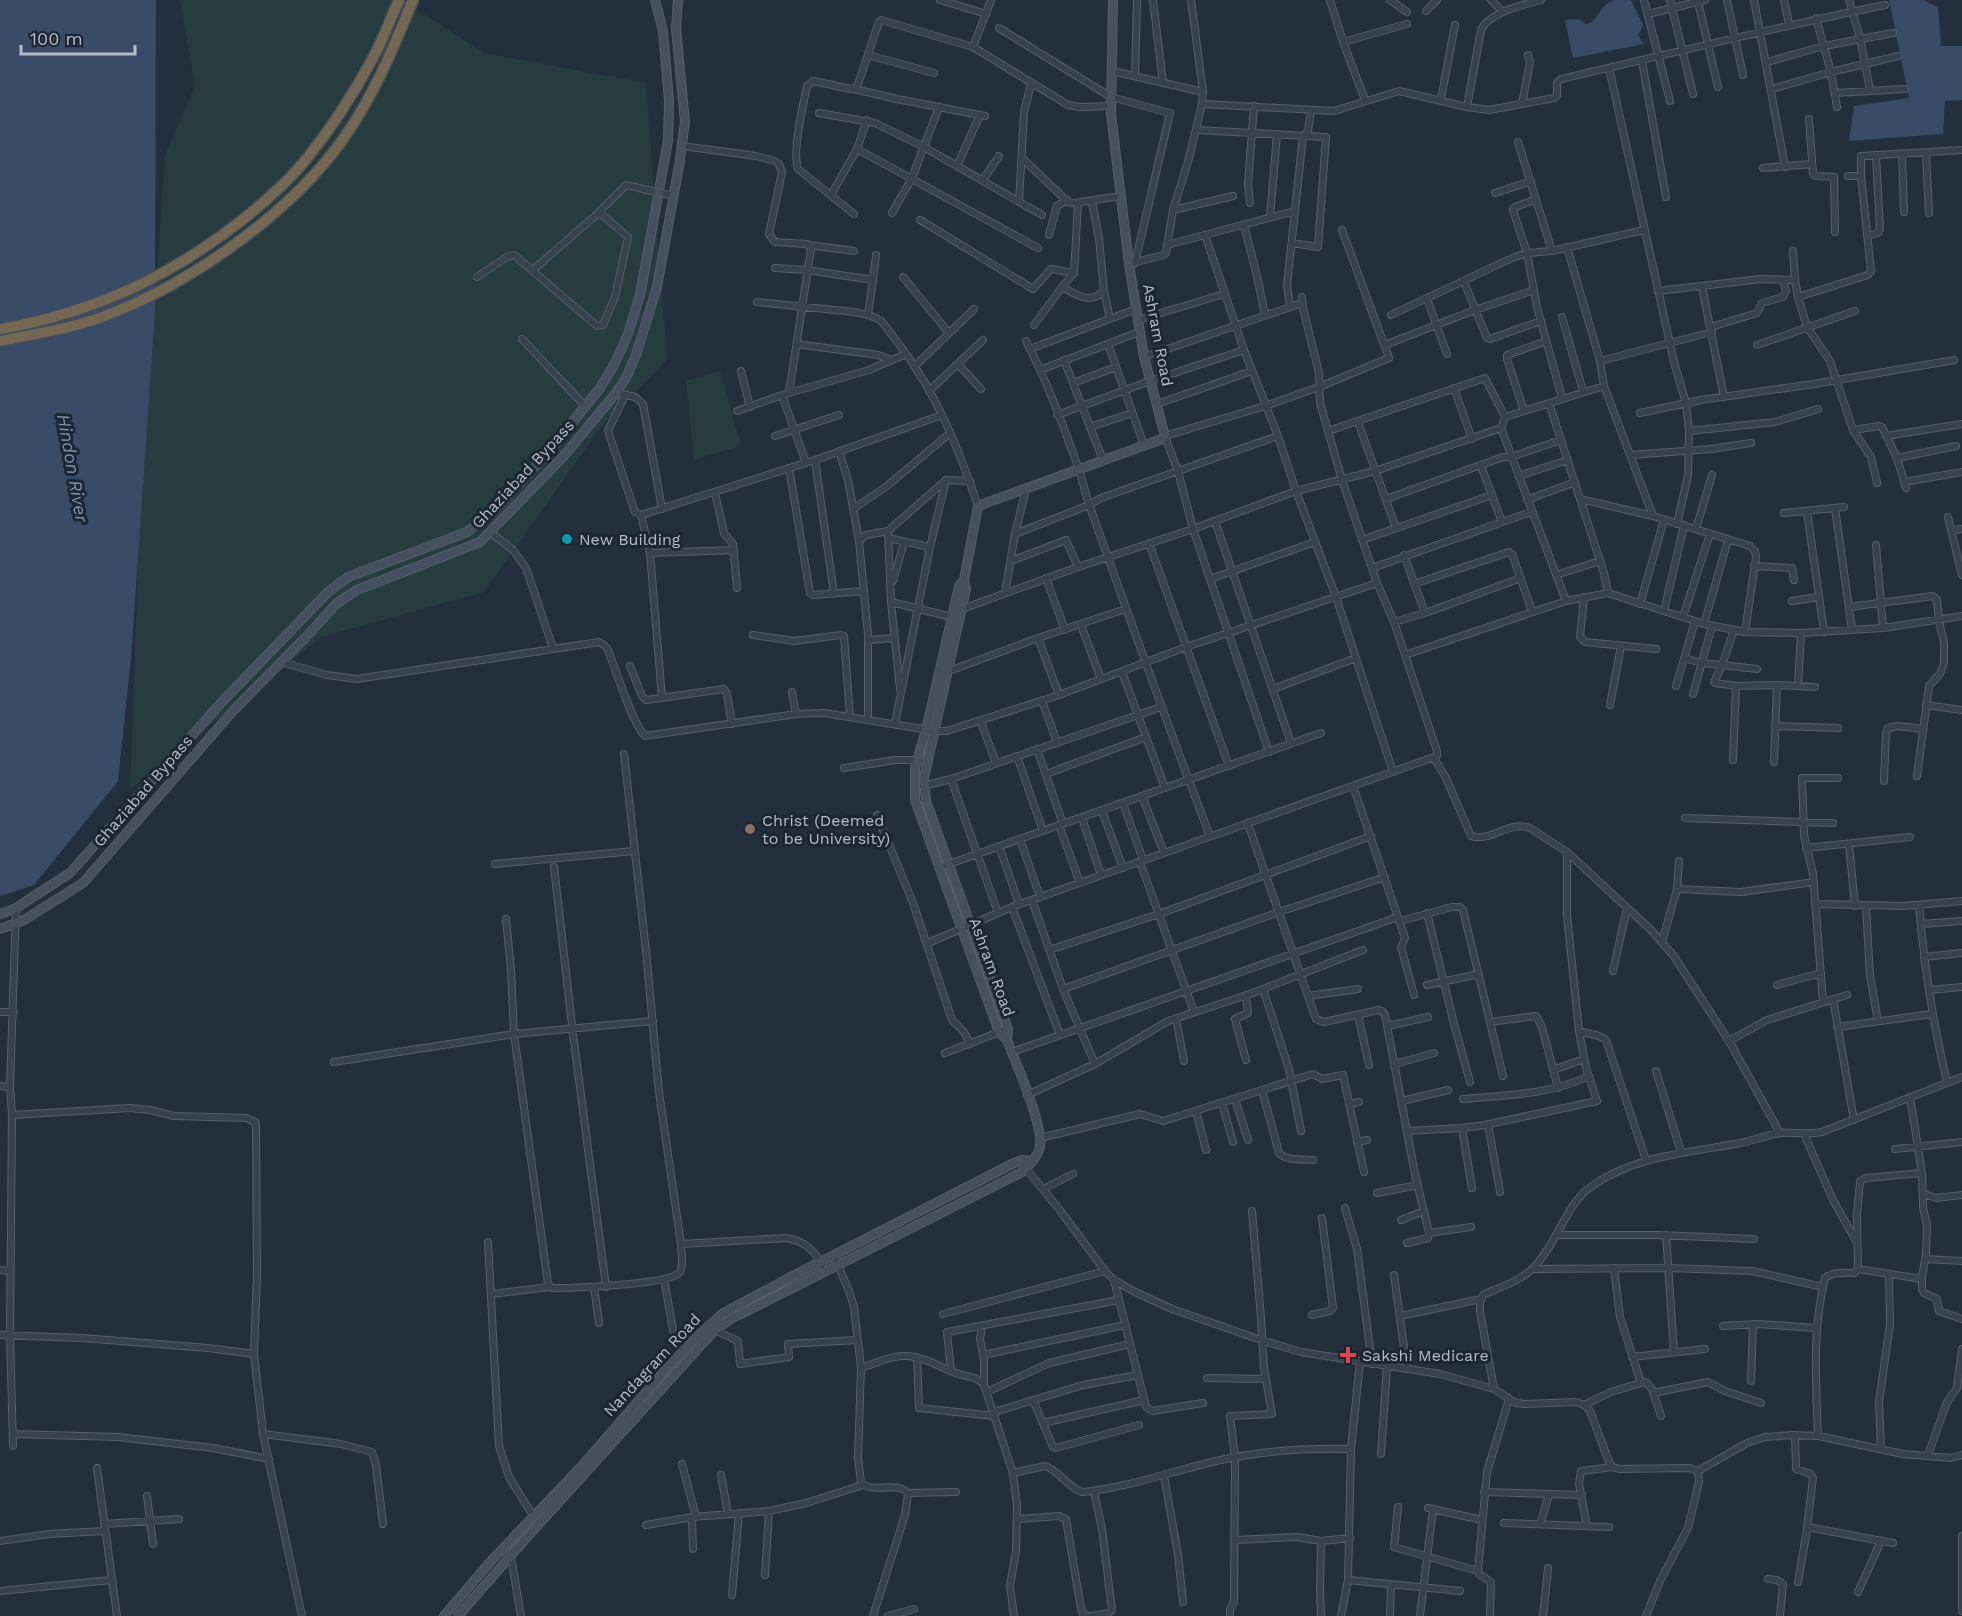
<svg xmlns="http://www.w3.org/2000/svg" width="1962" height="1616" viewBox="0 0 1962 1616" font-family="'Work Sans',sans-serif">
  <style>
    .green { fill: #263c3f }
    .water { fill: #394c67 }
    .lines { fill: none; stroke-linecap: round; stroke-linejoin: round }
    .street-casing { stroke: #565f6c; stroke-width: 8 }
    .secondary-casing { stroke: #565f6c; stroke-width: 10 }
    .highway-casing { stroke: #434c59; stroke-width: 13 }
    .street { stroke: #38414e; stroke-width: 6 }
    .secondary { stroke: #465061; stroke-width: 8 }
    .highway { stroke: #746855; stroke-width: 10 }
    .culture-dot { fill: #0f9aa8; stroke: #1d2633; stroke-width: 2 }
    .education-dot { fill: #8d6e63; stroke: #1d2633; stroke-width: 2 }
    .health-dot { fill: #e0444e; stroke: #1d2633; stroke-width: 2 }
    .labels { text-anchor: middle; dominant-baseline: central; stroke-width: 6; stroke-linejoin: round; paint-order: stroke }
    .street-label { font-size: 16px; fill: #b4bcc9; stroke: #1d2633 }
    .poi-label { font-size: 16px; fill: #b4bcc9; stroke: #1d2633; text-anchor: start }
    .water-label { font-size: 18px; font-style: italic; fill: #7c92b1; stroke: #1d2633 }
  </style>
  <rect width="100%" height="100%" fill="#242f3e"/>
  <!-- green -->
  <path class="green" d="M180 0H402L484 53 646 83 667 359 600 428 484 592 321 637 130 789 139 537 165 155 195 86Z
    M720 371 741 446 694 460 686 381Z"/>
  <!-- water -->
  <path class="water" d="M0 0H156L155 312 131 658 118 781 34 885 0 896Z
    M1615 0H1631L1643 25 1638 35 1644 44 1573 58 1565 20 1579 19 1586 24 1592 22 1606 4Z
    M1889 0H1923L1938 7 1941 46H1962V100L1945 101 1943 134 1849 141 1854 106 1909 98Z"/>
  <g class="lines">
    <!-- street casing -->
    <g class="street-casing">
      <path id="street" d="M940 0 986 14
        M1153 0 1163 83
        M1191 0 1203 92 1202 104
        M1330 0 1343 42 1365 100
        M1390 0 1407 12
        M1491 0 1503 12
        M1644 0 1670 101
        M1670 0 1693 94
        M1727 0 1743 75
        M1754 0 1785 167
        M1784 0 1789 24
        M1849 0 1860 38 1870 90
        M1698 2 1718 87
        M1426 11 1437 0
        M1648 14 1705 0
        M1816 18 1831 72 1837 107
        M999 28 1111 97 1170 113 1135 263
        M1343 42 1407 24
        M973 47 991 0
        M868 55 934 73
        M1642 61 1666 197
        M1767 62 1824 46 1893 33
        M1609 68 1675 366 1686 403 1689 431
        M1112 71 1203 92
        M1135 76 1137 0
        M854 89 897 99 985 116
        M1772 89 1831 72 1898 56
        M1835 93 1905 89
        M1441 99 1455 25
        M1522 104 1530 62 1528 55
        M1467 107 1481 30C1489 12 1523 5 1541 0
        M819 113 875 123 924 147 1042 215
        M1809 119 1813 174 1816 176 1834 177 1835 232
        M1196 130 1326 137 1318 247 1292 243
        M1518 142 1552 251
        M682 146 756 156 775 161 779 164 782 172 769 234 775 242 807 244 811 249 789 393
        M857 149 1038 248
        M1926 153 1929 213
        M1902 155 1904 212
        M1022 158 1068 202 1074 203 1121 196
        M957 166 980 115
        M1763 168 1812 164
        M1848 176H1861
        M982 181 999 156
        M1495 193 1531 181
        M831 195 857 149 867 120
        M1536 199 1513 208V210L1527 253 1537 307 1562 398
        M1019 202 1024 112 1031 84
        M1250 203 1248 184 1254 106
        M1173 210 1233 196
        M892 213 912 178 939 107
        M854 214 798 169C792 150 803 106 807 86L814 81 850 89 857 87 879 22 881 20 973 47 1068 105 1080 107 1111 106
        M1270 217 1277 134
        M920 220 1033 289 1051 269 1074 273
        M1244 225 1257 276 1265 315
        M1049 235 1057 206 1067 200
        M1205 235 1244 350 1278 436 1296 491 1336 597 1393 772
        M1867 236 1878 233 1880 229 1876 155
        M809 245 854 251
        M1167 245 1295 211
        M1567 247 1600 361 1604 386 1653 516
        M1793 251 1795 280 1798 297
        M1129 264 1163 255 1166 253 1173 210 1188 162 1202 104 1334 111 1399 91 1467 107 1489 110 1554 98 1557 96V83L1561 79C1669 54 1776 27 1885 5
        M775 268 807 270 873 280 868 315
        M533 270 596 215 626 185 674 196
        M477 277 507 257 514 255 597 326 603 325 615 297 628 237 599 212
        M903 277 949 333
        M873 280 876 255
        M1464 282 1487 338 1490 339 1541 321
        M1062 287 1074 273 1078 203
        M1702 287 1724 397
        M1104 291 1110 319
        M1658 291 1761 279 1795 280
        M1427 299 1447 354
        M757 302 854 312C863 314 874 315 881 321 888 328 894 339 901 347 937 394 959 450 978 506
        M1290 307 1287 285 1303 136 1308 131 1311 110
        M1391 315 1512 258 1527 253 1552 251 1644 230
        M1562 317 1583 391
        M1138 320 1224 294
        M1034 325 1062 287C1078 295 1089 305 1104 291L1099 238 1092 201
        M1711 327 1757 313 1762 303 1783 297 1786 291 1783 280
        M522 339 585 406
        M1026 341C1047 381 1063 425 1078 467 1083 480 1085 494 1090 507 1129 617 1168 727 1210 836
        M797 344 878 355 892 360
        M1108 344 1144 445
        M1385 345 1475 310 1534 290
        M1757 345 1855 311
        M1030 349 1136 309
        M1144 357 1302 303
        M1064 360 1103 460
        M1600 361 1712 332
        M958 364 981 389
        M915 366 974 309
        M1040 370 1139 332
        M741 371 750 407
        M1073 383 1116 367
        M1454 388 1472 439
        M929 391 983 340
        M622 394 635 397 643 404 662 509
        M625 395 608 431 635 512 641 515 815 460 942 415
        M782 395 806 463
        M1549 403 1604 573 1608 593
        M1157 404 1252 371
        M737 411 782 395 869 370 906 354
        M1524 411 1507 359V355L1546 341
        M1640 413 1701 400 1814 384 1954 360
        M1057 415 1150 381 1244 350
        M1358 422 1396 528
        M1090 427 1132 413
        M1501 428 1566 601
        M1853 430 1879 426 1882 427 1897 458 1906 488
        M1328 431 1485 378 1505 417
        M775 436 839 415
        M1165 436 1265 406 1319 387 1389 358 1342 230
        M1886 436 1962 424
        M1165 437 1178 471 1193 529 1269 752
        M839 451 848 480 859 541
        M1630 455 1711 449 1751 443
        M1897 458 1956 446
        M815 460 834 594
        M1481 466 1502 522
        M789 468 810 593 813 595 864 591
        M1518 476 1568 460
        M1904 482 1962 472
        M1877 483 1871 457 1853 430 1830 361 1807 327 1798 297 1868 275 1871 271 1861 176V156L1962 150
        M715 493 724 533 733 544 737 588
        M1386 499 1503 457H1511L1561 440
        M1580 499 1653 516 1750 546 1755 551 1756 557 1745 632
        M1527 500 1575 482
        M1835 508 1852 630
        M853 509 887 486 950 433
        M1807 511 1824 632
        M1784 513 1844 507
        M641 515 650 553 662 698
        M1948 517 1962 575
        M1215 521 1291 743
        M1677 524 1688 476 1689 431 1775 422 1818 409
        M1696 529 1712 475
        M1952 530 1962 529
        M490 532 513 550 526 568 553 648
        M1015 534 1089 505 1101 498 1278 436
        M888 538 930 547
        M1362 540 1492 495
        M1149 543 1229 766
        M1876 545 1883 628
        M650 553 734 550
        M1404 555 1425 613
        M1011 561 1066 540 1078 567
        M1754 566 1792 568 1794 580
        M1372 568 1531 512
        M1556 575 1600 561
        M1046 578 1065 630
        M1210 579 1315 542
        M893 581 904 542
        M1414 584 1509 552 1512 554 1532 611
        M1005 593 1015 534 1026 489
        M1584 597 1580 637 1585 642 1656 649
        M1792 601 1819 597
        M891 602 952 617
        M1640 604 1664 520
        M1849 607 1933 596 1937 600 1939 621 1944 643V663L1940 674 1929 686 1917 776
        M958 608 962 609 1078 567 1193 529 1296 491 1375 471 1501 428 1505 417 1604 386
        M1664 611 1684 525
        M1683 617 1710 534
        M1394 622 1425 613 1521 578
        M1704 624 1728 540
        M1081 625 1101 679
        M1734 630 1722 665 1757 669
        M753 635 794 641 841 635 844 636 850 716
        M1038 638 1059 695
        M868 640 895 638
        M1405 655 1566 601 1608 593 1704 624 1745 632 1801 633 1883 628 1962 616
        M1684 658 1702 663 1722 665 1714 682 1715 683 1736 686 1733 760
        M281 662 327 675 357 679 599 642 604 645 608 650C615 668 634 727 645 736L796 714 824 713 935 731H947L1059 695 1186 647 1377 583
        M630 666 642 696 646 700 724 689 727 694 732 724
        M945 671H949L1038 638 1126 609
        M1122 672 1165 788
        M1676 686 1695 621
        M1736 686 1777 685 1815 687
        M1798 686 1801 633
        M900 689 891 602 888 531 946 480 970 481
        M1273 689 1356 658
        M792 692 796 714
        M1693 694 1712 626
        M1042 701 1057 742
        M1610 705 1621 646
        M1926 705 1962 710
        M868 720V635L859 541 866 535 888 531
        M981 722 996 763
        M895 723 930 547 946 480
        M1775 726 1838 728
        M1037 749 1063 824
        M1017 756 1043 831
        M1434 758 1446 778 1471 836C1490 843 1509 820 1530 828L1567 852 1650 929 1673 955 1729 1041 1780 1133
        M1774 762 1777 685
        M844 768 896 760H920
        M1046 774 1146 737
        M951 779 998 913
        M1884 781 1886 733 1888 728 1898 726 1923 729
        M923 786 951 779 1161 707
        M1353 786 1405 938 1401 947 1414 995
        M1142 796 1164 853
        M1123 803 1143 860
        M1102 811 1123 868
        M877 815 913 903 952 1020 964 1032 970 1044
        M1082 818 1101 875
        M1685 818 1833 823
        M1248 824 1316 1019 1324 1022 1379 1010 1382 1011 1385 1015 1415 1174 1429 1233 1428 1238 1407 1243
        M1059 825 1080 883
        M1020 839 1040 897
        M1849 844 1855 906
        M999 846 1019 904
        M1806 848 1910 837
        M1140 862 1194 1012
        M495 864 634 851
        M946 865 1321 733
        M554 867 573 1034 606 1287
        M1677 889 1741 892 1814 882
        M1032 900 1063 989 1095 1064
        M1815 904 1904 906 1962 901
        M1919 905C1924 965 1933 1024 1947 1082
        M1866 906 1870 976 1878 1021
        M1012 907 1060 1035
        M1427 913 1454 1024 1470 1082
        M506 919 511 970 514 1034 548 1284 552 1288C571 1288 671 1285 680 1272 684 1265 681 1252 681 1244L659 1092 646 951 624 754
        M1400 921 1452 907H1460L1463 910 1503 1076
        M1921 924 1962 921
        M1662 942 1677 889 1679 861
        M928 943 1012 907 1437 756V751L1394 622 1377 583 1342 480 1320 403 1319 373 1303 308 1302 297
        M1049 950 1159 914 1371 836
        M1924 957 1962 953
        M1613 971 1627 908
        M1427 985 1479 974
        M1777 985 1821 973
        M1063 989 1279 912 1385 877
        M1263 989 1289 1069 1301 1131
        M1929 990 1962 987
        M1246 995 1248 1013 1235 1019 1246 1060
        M1308 996 1358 989
        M1833 999 1854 1120
        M1823 1002 1813 874 1804 835 1802 778H1838
        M0 1012H14
        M1358 1015 1369 1065
        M1176 1018 1184 1061
        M1490 1022 1536 1016 1542 1027 1558 1088
        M1387 1026 1428 1017
        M1837 1027 1932 1014
        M1579 1031 1599 1036 1606 1040 1646 1160
        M1729 1041 1767 1020 1847 995
        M1012 1052 1398 917
        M945 1053 1002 1031
        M334 1062 514 1034 653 1021
        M1395 1064 1434 1053
        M1553 1070 1584 1059
        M1656 1071 1681 1152
        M0 1086 10 1087
        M1262 1090 1279 1153C1286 1161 1302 1159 1313 1160
        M1027 1095 1095 1064 1168 1021 1250 994 1363 950
        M1910 1097 1922 1173 1923 1208 1927 1225 1926 1254 1922 1277V1289L1924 1293 1937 1299 1939 1311 1962 1319
        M1235 1099 1248 1140
        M1463 1099C1506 1095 1549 1095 1589 1076
        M1402 1101 1448 1090
        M1222 1103 1233 1142
        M1349 1104 1359 1102
        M1196 1111 1206 1150
        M12 1115 130 1108 150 1110 174 1116 247 1118 256 1123 257 1274 254 1354 263 1434 302 1616
        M1488 1124 1500 1192
        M1462 1128 1472 1188
        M1407 1131 1462 1128 1485 1125 1597 1101 1586 1068 1579 1031 1567 915V852
        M1804 1134 1833 1200 1856 1241
        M1040 1138 1140 1114 1163 1121 1313 1074 1322 1079 1343 1075 1364 1172
        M1357 1142 1367 1140
        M1895 1149 1962 1142
        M1024 1166 1059 1209 1105 1271 1114 1280 1133 1291 1172 1309 1264 1341 1301 1352 1440 1374 1494 1389 1516 1403 1525 1404 1576 1402 1584 1405 1590 1411 1609 1462 1613 1467 1619 1469 1689 1468 1698 1471 1747 1443 1765 1437 1792 1435 1818 1436 1903 1454 1951 1458 1962 1455
        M1043 1189 1073 1174
        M1377 1193 1418 1185
        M1924 1194 1936 1198 1962 1195
        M1345 1208 1357 1249 1372 1364
        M1401 1220 1424 1211
        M1429 1233 1471 1227
        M1557 1235H1658L1754 1239
        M1666 1235 1674 1352
        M488 1242 499 1446 509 1477 534 1517
        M681 1244 786 1238C804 1241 814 1249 822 1265
        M834 1256 849 1291 854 1307 861 1368 858 1458 861 1482C872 1495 897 1480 908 1493L905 1515 873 1616
        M1926 1259 1962 1261
        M1614 1268 1620 1317 1641 1383
        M1533 1269 1668 1268 1752 1271 1823 1287
        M1858 1269 1922 1279
        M0 1270 10 1271
        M1394 1275 1407 1369
        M664 1279 675 1341 684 1351
        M1114 1280 1146 1407 1152 1411 1203 1403
        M594 1287 599 1323
        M492 1294 549 1287
        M943 1314 1105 1271
        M1312 1315 1330 1311 1333 1308 1322 1218
        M1400 1316 1481 1299
        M982 1326 980 1339 984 1359V1384
        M1723 1326 1758 1324 1816 1328
        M715 1330 738 1341 740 1364 789 1357 788 1344 857 1340
        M0 1335 82 1338 208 1348 254 1354
        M983 1355 1125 1325
        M917 1357 919 1408 995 1416
        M1632 1357 1705 1349
        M861 1368C887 1359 901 1350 928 1361 939 1365 948 1371 959 1374 968 1377 977 1376 984 1385L1013 1473 1017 1506 1016 1551 1010 1586 1014 1616
        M951 1371 947 1332 1119 1300
        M1207 1378 1266 1379
        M1751 1381 1753 1324
        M1494 1389 1480 1311V1303L1483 1295C1499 1287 1517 1283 1531 1270 1555 1248 1566 1205 1589 1188 1634 1155 1688 1153 1741 1143 1754 1140 1767 1135 1781 1133 1794 1132 1808 1135 1822 1132L1962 1077
        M987 1392 1049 1363 1130 1344
        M1653 1393 1708 1382 1725 1391 1761 1403
        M1033 1400 1053 1447 1056 1448 1139 1425
        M1584 1405 1611 1392 1644 1382 1647 1383 1652 1389 1661 1416
        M994 1412 1083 1385 1138 1375
        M1043 1423 1144 1400
        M13 1434 118 1437 213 1448 269 1459
        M263 1434 341 1444 372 1452 376 1465 383 1524
        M1795 1435 1796 1469 1811 1474 1813 1478 1806 1536 1798 1582
        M1818 1436C1816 1383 1812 1330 1825 1278 1833 1271 1845 1273 1855 1273L1858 1269 1857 1214 1860 1181 1866 1178 1922 1173
        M13 1446 10 1335 12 1115 10 1087 16 908
        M1881 1448 1879 1402 1890 1324 1889 1275
        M1381 1454 1387 1366
        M1928 1455 1947 1402 1957 1388 1962 1349
        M682 1464 696 1517
        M97 1468 117 1616
        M1013 1473 1045 1466C1060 1471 1067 1487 1082 1492 1125 1488 1167 1473 1208 1463 1255 1451 1304 1448 1351 1449
        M721 1475 728 1514
        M1164 1476 1178 1554 1183 1602
        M1484 1492 1582 1495
        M908 1493 956 1492
        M147 1496 153 1544
        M1398 1507 1394 1547 1478 1571
        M1428 1508 1482 1520
        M692 1517 693 1549
        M1018 1519 1059 1516 1066 1519 1081 1609 1083 1614 1089 1616
        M1504 1523 1609 1527
        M104 1524 179 1519
        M1540 1524 1549 1495
        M646 1525 692 1517 769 1511 806 1503 863 1485
        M1587 1526 1579 1484 1581 1471 1613 1467
        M1807 1527 1893 1543
        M1235 1540 1297 1537 1321 1541 1350 1538
        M0 1541 49 1534 104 1531
        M1321 1541 1320 1590 1321 1616
        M511 1557 521 1616
        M765 1575 769 1511
        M1768 1579 1777 1580 1783 1584 1780 1616
        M1348 1580 1460 1591
        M0 1591 111 1580
        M1858 1592 1881 1541
        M732 1595 739 1513
        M1962 1611V1536
        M888 1616 914 1609
        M1092 1616 1109 1613 1112 1610 1102 1529 1094 1491
        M1230 1616V1609L1234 1602 1235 1458 1230 1416 1272 1414 1264 1368 1261 1318 1252 1211
        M1341 1616 1348 1580 1351 1449 1360 1362
        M1390 1616 1391 1584
        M1420 1616 1433 1509
        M1490 1616 1491 1582 1479 1574 1478 1571 1487 1472 1509 1399
        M1543 1616 1548 1568
        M1646 1616 1660 1581 1688 1528 1699 1482 1698 1471"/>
    </g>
    <!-- secondary casing -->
    <g class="secondary-casing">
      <path id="secondary" d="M0 914 16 908 70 873 220 704 328 592 348 577 467 532 496 509 551 449 600 388 615 363 628 334 640 295 668 141 669 101 663 31 655 0
        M0 929 24 920 83 883 233 711 306 637 337 603 357 590 480 542 563 457 616 393 626 378 636 355 657 287 679 166 685 122 676 28 678 0
        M1007 1040 1008 1029 926 801 924 778 966 589 964 580 978 506 1162 439 1165 436 1144 357 1129 264 1111 114 1113 0
        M444 1616 492 1560 581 1467 663 1373 696 1338 722 1314 791 1277 1012 1164 1023 1160 1033 1161
        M458 1616 528 1536 715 1330 732 1318 751 1309 1022 1172C1029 1166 1039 1155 1040 1146 1043 1124 1016 1063 1007 1040L999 1032 915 800V768L926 730 959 586 964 580"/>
    </g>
    <!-- highway casing -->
    <g class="highway-casing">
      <path id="highway" d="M0 329C93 313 172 276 246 217 268 199 290 180 308 157 333 126 354 93 373 58 383 40 390 19 399 0
        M0 341C34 334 69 329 102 317 188 285 287 216 341 142 373 98 393 49 413 0"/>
    </g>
    <!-- street -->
    <use href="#street" class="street"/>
    <!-- secondary -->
    <use href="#secondary" class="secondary"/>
    <!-- highway -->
    <use href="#highway" class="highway"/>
  </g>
  <!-- markers -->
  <circle class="culture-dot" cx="567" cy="539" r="6"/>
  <circle class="education-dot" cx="750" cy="829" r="6"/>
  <path class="health-dot" d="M1345 1346h6v6h6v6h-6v6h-6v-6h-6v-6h6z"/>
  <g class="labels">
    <!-- street labels -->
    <g class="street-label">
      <text transform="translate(1158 335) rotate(79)">Ashram Road</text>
      <text transform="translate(523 474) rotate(-47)">Ghaziabad Bypass</text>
      <text transform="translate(143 791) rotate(-49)">Ghaziabad Bypass</text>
      <text transform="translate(992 967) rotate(70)">Ashram Road</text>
      <text transform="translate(652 1365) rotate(-47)">Nandagram Road</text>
    </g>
    <!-- poi labels -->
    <g class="poi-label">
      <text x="579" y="539">New Building</text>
      <text x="762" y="820">Christ (Deemed<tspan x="762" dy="18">to be University)</tspan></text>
      <text x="1362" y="1355">Sakshi Medicare</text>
    </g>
    <!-- water labels -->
    <g class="water-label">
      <text transform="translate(73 468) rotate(80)">Hindon River</text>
    </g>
  </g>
  <!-- scale -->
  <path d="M21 45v9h114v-9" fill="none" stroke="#b4bcc9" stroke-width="3"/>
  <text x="30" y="45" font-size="18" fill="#b4bcc9" stroke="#1d2633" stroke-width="4.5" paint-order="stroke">100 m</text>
</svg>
